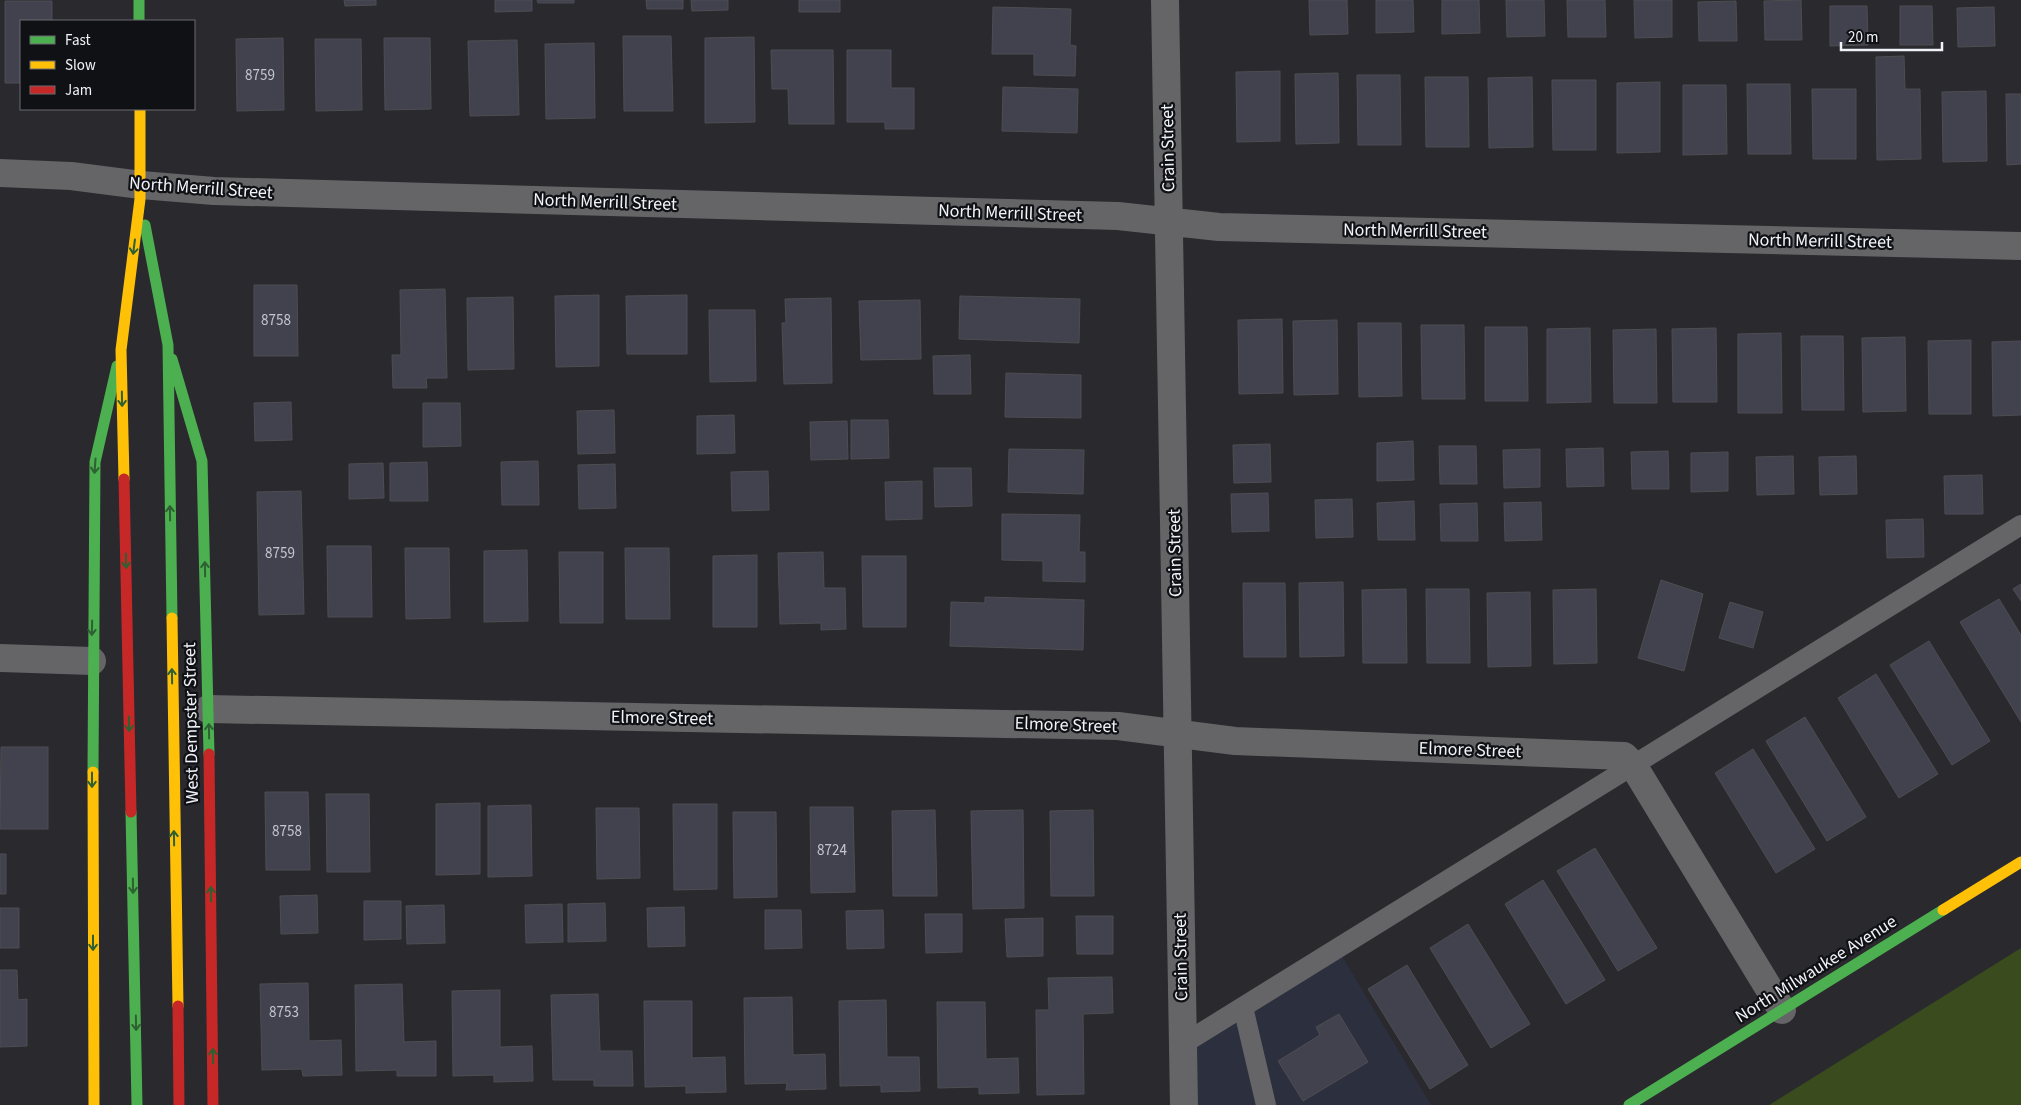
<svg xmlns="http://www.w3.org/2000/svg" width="2021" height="1105" viewBox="0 0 2021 1105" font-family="'Source Sans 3',sans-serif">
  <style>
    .built { fill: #2c2f3d }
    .green { fill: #3a4b1e }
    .building { fill: #41424e; stroke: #4d4d52 }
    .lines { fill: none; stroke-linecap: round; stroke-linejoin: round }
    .lane { stroke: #656466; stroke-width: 20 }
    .street { stroke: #656466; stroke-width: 28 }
    .fast { stroke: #4caf50; stroke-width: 11 }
    .slow { stroke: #ffc107; stroke-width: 11 }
    .jam { stroke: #c62828; stroke-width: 11 }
    .oneway { stroke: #2e6032 }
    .labels { text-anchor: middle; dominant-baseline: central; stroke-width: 4.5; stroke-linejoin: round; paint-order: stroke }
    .number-label { font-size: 15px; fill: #c4c6ce }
    .street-label { font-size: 18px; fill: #f0f2f8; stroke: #101115 }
  </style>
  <rect width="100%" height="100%" fill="#29292e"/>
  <!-- built -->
  <path class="built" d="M1342 956 1431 1105H1189L1188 1047Z"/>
  <!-- green -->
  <path class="green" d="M2021 948V1105H1769Z"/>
  <!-- building -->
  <path class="building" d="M344 0H376V5L345 6Z
    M495 0H532V11L495 12Z
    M537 0H574V3H538Z
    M646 0H683V9H647Z
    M691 0H728V10L692 11Z
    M799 0H840V12H799Z
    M1309 0H1347L1348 34 1310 35Z
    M1376 0H1413L1414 32 1376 33Z
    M1442 0H1479L1480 33 1442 34Z
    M1506 0H1544L1545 36 1507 37Z
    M1567 0H1605L1606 37H1568Z
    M1634 0H1672V37L1635 38Z
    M1801 0 1802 40H1765L1764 1Z
    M5 1H52V21H21V83H5Z
    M1736 1 1737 41H1699L1698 2Z
    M1830 6H1867L1868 45 1830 46Z
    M1900 6H1932L1933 45H1900Z
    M993 7 1071 9 1070 45 1076 46 1075 76 1034 75V54H992Z
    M1994 7 1995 46 1958 47 1957 8Z
    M623 36H671L673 111H624Z
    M754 37 755 122 705 123V38Z
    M283 38 284 110 237 111 236 39Z
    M384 38H430L431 109 385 110Z
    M315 39H361L362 110 316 111Z
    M517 40 519 115 470 116 468 41Z
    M594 43 595 118 546 119 545 44Z
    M771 50H833L834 124H789L788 89H772Z
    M847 50H891V88H914V129H885V122H847Z
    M1904 56 1905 89H1920L1921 159 1877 160 1876 57Z
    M1280 71V141L1237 142 1236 72Z
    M1338 73 1339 143 1296 144 1295 74Z
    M1357 75H1400L1401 145H1358Z
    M1425 77H1468L1469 147H1426Z
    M1532 77 1533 147 1489 148 1488 78Z
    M1552 80H1596V150H1553Z
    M1660 82V152L1617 153V83Z
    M1747 84H1790L1791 154H1748Z
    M1683 85H1726L1727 154 1683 155Z
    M1003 87 1078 89 1077 133 1002 131Z
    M1812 89H1856V159H1813Z
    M1986 91 1987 161 1943 162 1942 92Z
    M2006 94H2021V164L2007 165Z
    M254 285H297L298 356H254Z
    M445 289 447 378H426L427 388H393L392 355H401L400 290Z
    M599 295V366L556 367 555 296Z
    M687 295V354H627L626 296Z
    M960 296 1080 299 1079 343 959 339Z
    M513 297 514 369 468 370 467 298Z
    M831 298 832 383 784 384 782 323H786L785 299Z
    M920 300 921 359 861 360 859 301Z
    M709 310H755L756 381 710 382Z
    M1282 319 1283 393 1239 394 1238 320Z
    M1337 320 1338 394 1294 395 1293 321Z
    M1358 323H1401L1402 396 1359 397Z
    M1421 325H1464L1465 399H1422Z
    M1485 327H1527L1528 401H1485Z
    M1590 328 1591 402 1547 403V329Z
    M1716 328 1717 402H1673L1672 329Z
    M1656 329 1657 403H1614L1613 330Z
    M1781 333 1782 413H1738V334Z
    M1801 336H1843L1844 410H1802Z
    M1905 337 1906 411 1863 412 1862 338Z
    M1971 340V414H1929L1928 341Z
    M2021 341V415L1993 416 1992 342Z
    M970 355 971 394H934L933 356Z
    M1006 373 1081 375V418L1005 417Z
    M291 402 292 440 255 441 254 403Z
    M423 403H460L461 446 423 447Z
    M614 410 615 453 578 454 577 411Z
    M734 415 735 453 697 454V416Z
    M851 420H888L889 458 851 459Z
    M847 421 848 459 811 460 810 422Z
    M1413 441 1414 480 1377 481V443Z
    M1270 444 1271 482 1234 483 1233 445Z
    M1439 446H1476L1477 484H1440Z
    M1603 448 1604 486 1567 487 1566 449Z
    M1009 449 1084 450 1083 494 1008 492Z
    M1540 449V487L1504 488 1503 450Z
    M1668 451 1669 489H1632L1631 452Z
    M1728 452V491L1691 492V453Z
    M1793 456 1794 494 1757 495 1756 457Z
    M1856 456 1857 494 1820 495 1819 457Z
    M538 461 539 505H502L501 462Z
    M427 462 428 501H390V463Z
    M383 463 384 498 349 499V464Z
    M615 464 616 508 579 509 578 465Z
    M934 468H971L972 506 935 507Z
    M768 471 769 510 732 511 731 472Z
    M1982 475 1983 514H1945L1944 476Z
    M922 481V519L886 520 885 482Z
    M301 491 304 614 259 615 257 492Z
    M1268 493 1269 531 1232 532 1231 494Z
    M1352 499 1353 537 1316 538 1315 500Z
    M1414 501 1415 540H1378L1377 503Z
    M1541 502 1542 540 1505 541 1504 503Z
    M1477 503 1478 541H1441L1440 504Z
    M1002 514 1080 515 1079 552H1085V582L1043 581V561L1002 560Z
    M1923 519 1924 557 1887 558 1886 520Z
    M327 546H371L372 617H328Z
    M405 548H449L450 618 406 619Z
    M625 548H669L670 619H626Z
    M527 550 528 621 484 622V551Z
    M559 552H603V623H560Z
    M823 552 824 588H845L846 629 821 630V623L780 624 778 553Z
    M757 555V627H713V556Z
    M862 556H906V627H863Z
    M1661 580 1703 594 1684 671 1638 658Z
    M1343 582 1344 656 1300 657 1299 583Z
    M1243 583H1285L1286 657H1244Z
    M2021 584V601L2013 589Z
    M1406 589 1407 663H1363L1362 590Z
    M1426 589H1469L1470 663H1427Z
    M1596 589 1597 663 1554 664 1553 590Z
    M1530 592 1531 666 1488 667 1487 593Z
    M985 597 1084 600 1083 650 950 646 951 602 985 603Z
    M1999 599 2021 635V722L1960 622Z
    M1730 602 1763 612 1753 648 1719 638Z
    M1929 641 1990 741 1952 765 1890 665Z
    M1876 674 1938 774 1899 798 1838 698Z
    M1805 717 1866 817 1827 841 1766 741Z
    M1 747H48V829H0Z
    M1753 749 1815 849 1776 873 1715 773Z
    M265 792H308L310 870H266Z
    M326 794H369L370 872H327Z
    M480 803V874L436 875V804Z
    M673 804H717V889L674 890Z
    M531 805 532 876 488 877V806Z
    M810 807H853L855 892 811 893Z
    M596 808H639L640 878 597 879Z
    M935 810 937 896H893L892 811Z
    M1023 810 1024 908 973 909 971 811Z
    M1093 810 1094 896H1051L1050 811Z
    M733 812H776L777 897 734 898Z
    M1595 848 1657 948 1618 971 1557 871Z
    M0 854H6V894H0Z
    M1543 880 1605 980 1566 1004 1505 904Z
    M317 895 318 933 281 934 280 896Z
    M364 901H401V939L364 940Z
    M605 903 606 941 568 942V904Z
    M562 904 563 942 526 943 525 905Z
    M444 905 445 943 407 944 406 906Z
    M684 907 685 946 648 947 647 908Z
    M0 908H19V948H0Z
    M765 910H801L802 948 765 949Z
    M883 910 884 948 847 949 846 911Z
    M925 914H962V952L926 953Z
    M1076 916H1113V954H1077Z
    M1043 918V956L1007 957 1005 919Z
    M1468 924 1530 1024 1491 1048 1430 948Z
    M1407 965 1468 1065 1430 1089 1368 989Z
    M0 970H17L18 1000 27 999V1046L0 1047Z
    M1112 977 1113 1013 1083 1014 1084 1094 1037 1095 1036 1010H1049L1048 978Z
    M308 983 309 1041 341 1040 342 1075 303 1076 302 1069 262 1070 260 984Z
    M402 984 404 1042 436 1041V1076H397V1070L356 1071 355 985Z
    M500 990V1047L532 1046 533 1081 494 1082V1075L453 1076 452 991Z
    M598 994 600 1051H632L633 1086H594V1080H553L551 995Z
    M792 997 793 1055 825 1054 826 1089 786 1090 787 1083 745 1084 744 998Z
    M886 1000 887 1057H919L920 1091 881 1092V1085L840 1086 839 1001Z
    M644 1001H692V1058L725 1057 726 1092 686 1093V1086L645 1087Z
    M937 1002H985L986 1059 1018 1058 1019 1093 979 1094V1087L938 1088Z
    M1339 1014 1368 1062 1303 1101 1278 1061 1320 1035 1316 1027Z"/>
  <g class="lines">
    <!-- lane -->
    <path class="lane" d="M1243 1007 1266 1105
      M1183 1044 2021 525"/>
    <!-- street -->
    <path class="street" d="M1165 0 1184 1105
      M0 173 71 176 141 185 214 191 1118 216 1219 227 2021 246
      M0 658 92 661
      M208 709 1118 726 1235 741 1624 756 1633 765 1782 1010"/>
    <!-- fast -->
    <path class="fast" d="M139 0V21
      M145 225 168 345 172 618
      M172 359 202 461 209 754
      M93 772 95 462 117 366
      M131 812 137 1105
      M1629 1105 1943 910"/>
    <!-- slow -->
    <path class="slow" d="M124 479 121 350 140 199V109
      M172 618 178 1006
      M93 772 94 1105
      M1943 910 2021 862"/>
    <!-- jam -->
    <path class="jam" d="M124 479 131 812
      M209 754 213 1105
      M178 1006 179 1105"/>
  </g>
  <!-- one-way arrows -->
  <defs><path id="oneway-shaft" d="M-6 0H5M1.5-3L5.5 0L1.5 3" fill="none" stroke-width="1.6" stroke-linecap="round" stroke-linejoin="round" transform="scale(1.25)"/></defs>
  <g class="oneway">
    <use href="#oneway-shaft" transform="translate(134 247) rotate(97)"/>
    <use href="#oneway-shaft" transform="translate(122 399) rotate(89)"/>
    <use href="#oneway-shaft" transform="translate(95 466) rotate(94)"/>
    <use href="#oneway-shaft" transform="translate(170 513) rotate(-91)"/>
    <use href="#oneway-shaft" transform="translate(126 561) rotate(89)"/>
    <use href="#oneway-shaft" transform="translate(205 569) rotate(-91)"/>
    <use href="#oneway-shaft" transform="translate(92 628) rotate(91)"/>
    <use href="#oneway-shaft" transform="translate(172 676) rotate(-91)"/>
    <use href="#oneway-shaft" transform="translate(129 724) rotate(89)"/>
    <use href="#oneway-shaft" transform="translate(209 731) rotate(-91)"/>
    <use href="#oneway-shaft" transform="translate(92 780) rotate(90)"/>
    <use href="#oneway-shaft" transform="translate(174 838) rotate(-91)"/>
    <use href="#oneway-shaft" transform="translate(133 886) rotate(89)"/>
    <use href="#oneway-shaft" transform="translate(211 894) rotate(-91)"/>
    <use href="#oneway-shaft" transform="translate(93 943) rotate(90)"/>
    <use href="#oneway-shaft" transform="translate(136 1023) rotate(89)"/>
    <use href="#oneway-shaft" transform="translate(213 1056) rotate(-91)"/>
  </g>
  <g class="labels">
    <!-- number labels -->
    <g class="number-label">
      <text x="260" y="75">8759</text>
      <text x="276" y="320">8758</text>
      <text x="280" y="553">8759</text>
      <text x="287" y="831">8758</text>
      <text x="832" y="850">8724</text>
      <text x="284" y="1012">8753</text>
    </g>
    <!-- street labels -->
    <g class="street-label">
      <text transform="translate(1168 148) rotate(-91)">Crain Street</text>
      <text transform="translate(201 188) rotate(4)">North Merrill Street</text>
      <text transform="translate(605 202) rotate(2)">North Merrill Street</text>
      <text transform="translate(1010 213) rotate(2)">North Merrill Street</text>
      <text transform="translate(1415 231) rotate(1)">North Merrill Street</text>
      <text transform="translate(1820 241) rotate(1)">North Merrill Street</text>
      <text transform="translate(1175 553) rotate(-91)">Crain Street</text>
      <text transform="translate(662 718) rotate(1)">Elmore Street</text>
      <text transform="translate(191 723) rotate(-91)">West Dempster Street</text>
      <text transform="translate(1066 725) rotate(2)">Elmore Street</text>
      <text transform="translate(1470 750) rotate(2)">Elmore Street</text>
      <text transform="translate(1181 957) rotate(-91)">Crain Street</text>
      <text transform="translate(1816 969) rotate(-32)">North Milwaukee Avenue</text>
    </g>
  </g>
  <!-- legend -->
  <rect x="20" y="20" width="175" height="90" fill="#101115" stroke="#6a6b70"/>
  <rect x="30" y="36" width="25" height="8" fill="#4caf50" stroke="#6a6b70"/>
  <text x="65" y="45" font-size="15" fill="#f0f2f8">Fast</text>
  <rect x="30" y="61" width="25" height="8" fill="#ffc107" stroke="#6a6b70"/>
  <text x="65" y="70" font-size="15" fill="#f0f2f8">Slow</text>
  <rect x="30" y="86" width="25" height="8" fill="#c62828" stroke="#6a6b70"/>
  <text x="65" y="95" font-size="15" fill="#f0f2f8">Jam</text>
  <!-- scale -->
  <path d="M1841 42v8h101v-8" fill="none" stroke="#f0f2f8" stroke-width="2.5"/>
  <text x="1848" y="42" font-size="15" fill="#f0f2f8" stroke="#101115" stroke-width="4" paint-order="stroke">20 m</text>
</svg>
